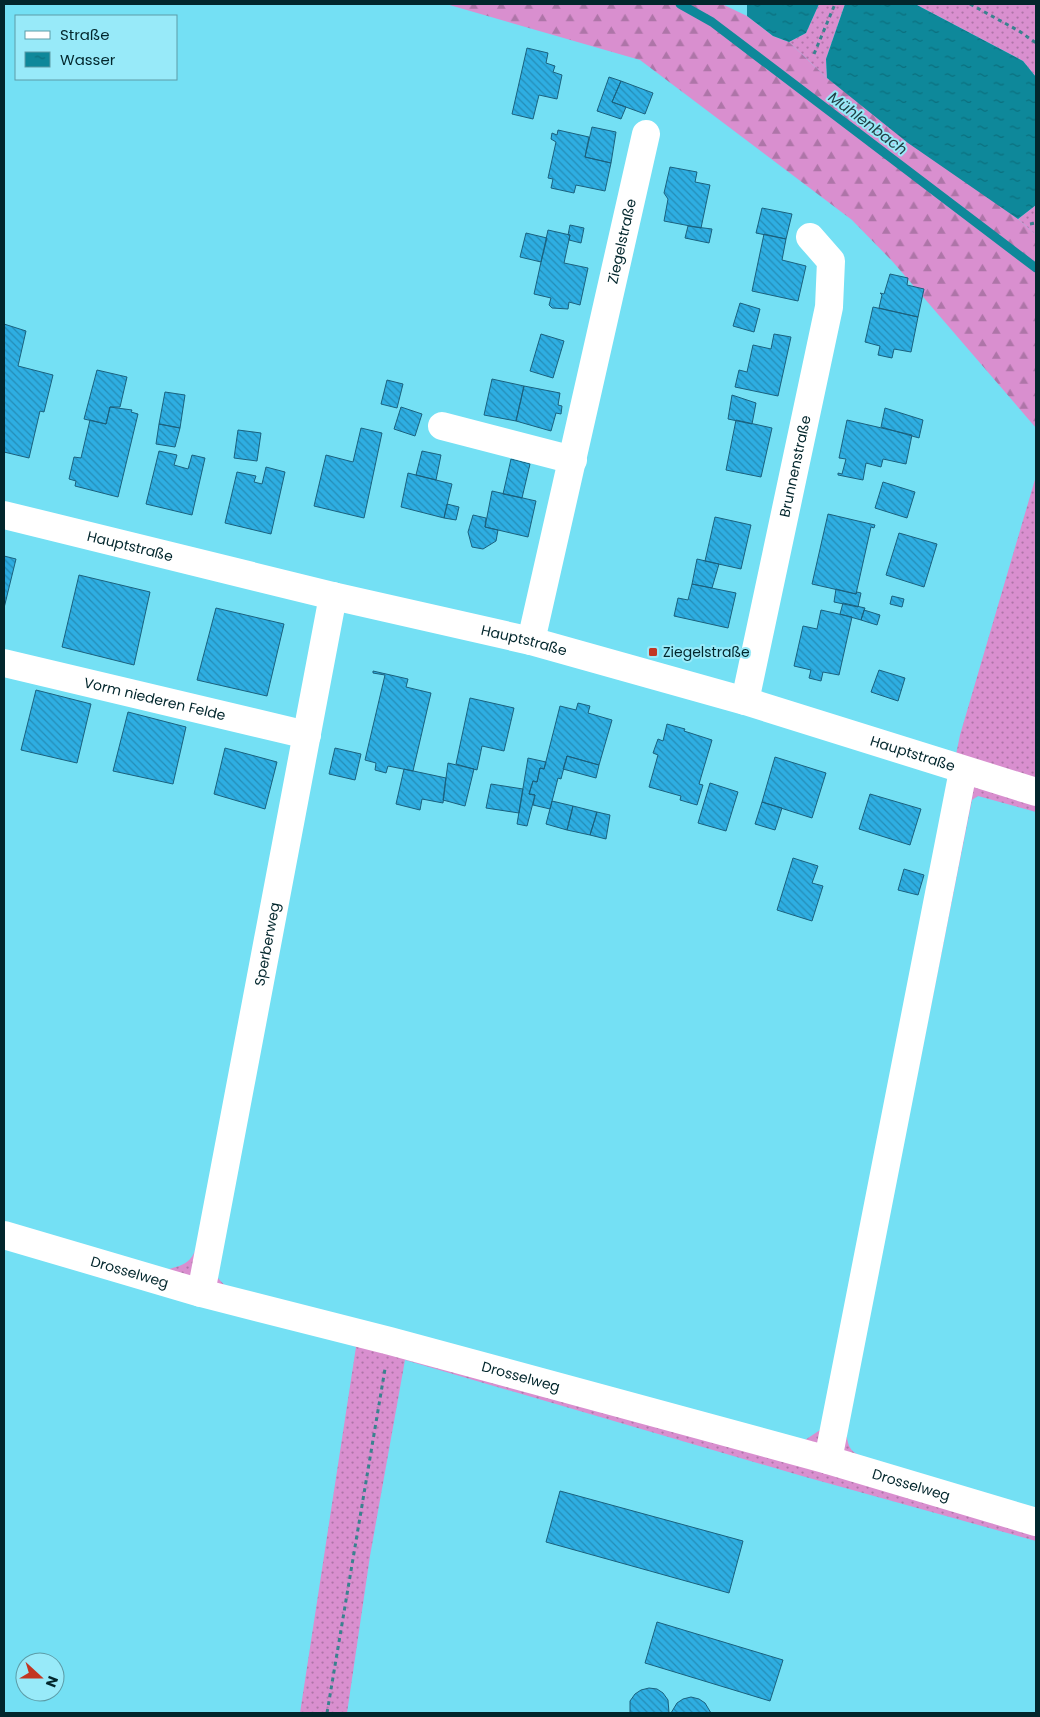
<svg xmlns="http://www.w3.org/2000/svg" width="1040" height="1717" viewBox="0 0 1040 1717" font-family="Poppins,sans-serif">
  <style>
    .grass { fill: url(#grass-dots) }
    .forest { fill: url(#forest-firs) }
    .water { fill: url(#water-ripples) }
    .lines { fill: none; stroke-linecap: round; stroke-linejoin: round }
    .stream { stroke: #0e889a; stroke-width: 9 }
    .building { fill: url(#building-back-hatch); stroke: #1b617e }
    .path { stroke: #3a828f; stroke-width: 3; stroke-dasharray: 4 4; stroke-linecap: butt }
    .minor { stroke: #fff; stroke-width: 28 }
    .major { stroke: #fff; stroke-width: 28 }
    .poi-dot { fill: #c23622; stroke: #98eaf9; stroke-width: 2 }
    .labels { text-anchor: middle; dominant-baseline: central; stroke-width: 4; stroke-linejoin: round; paint-order: stroke }
    .street-label { font-size: 14px; fill: #02262c; stroke: #98eaf9 }
    .poi-label { font-size: 14px; fill: #02262c; stroke: #98eaf9; text-anchor: start }
    .water-label { font-size: 15px; font-style: italic; fill: #204045; stroke: #98eaf9 }
  </style>
  <defs>
    <pattern id="grass-dots" width="8" height="8" patternUnits="userSpaceOnUse" patternTransform="scale(1.25)"><rect width="8" height="8" fill="#d98fcf"/><path d="M2 2h.1M6 6h.1" fill="none" stroke="#ae75a8" stroke-width="1.8" stroke-linecap="round"/></pattern>
    <pattern id="forest-firs" width="22" height="20" patternUnits="userSpaceOnUse" patternTransform="scale(1.25)"><rect width="22" height="20" fill="#d98fcf"/><path d="M5 1l3.5 6h-7zM16 11l3.5 6h-7z" fill="#ae75a8"/></pattern>
    <pattern id="water-ripples" width="26" height="14" patternUnits="userSpaceOnUse" patternTransform="scale(1.25)"><rect width="26" height="14" fill="#0e889a"/><path d="M2 4q2-2 4 0t4 0M15 11q2-2 4 0t4 0" fill="none" stroke="#0b6f7e"/></pattern>
    <pattern id="building-back-hatch" width="6" height="6" patternUnits="userSpaceOnUse" patternTransform="scale(1.25)"><rect width="6" height="6" fill="#2eaee2"/><path d="M-1 5l2 2M0 0l6 6M5-1l2 2" fill="none" stroke="#258db7"/></pattern>
  </defs>
  <rect width="100%" height="100%" fill="#74e0f4"/>
  <!-- grass -->
  <path class="grass" d="M819 4H845L826 59 827 78 789 42 806 33Z
    M915 4H1036V77L1023 61Z
    M1036 205V235L1018 219Z
    M1036 476V812L978 796 972 800 846 1432C848 1445 849 1451 861 1456L1036 1508V1541L802 1476 405 1360 370 1556 347 1713H300L356 1347 165 1270C190 1264 192 1261 201 1236L216 1276 230 1291 802 1442 823 1428 925 906 960 735Z"/>
  <!-- forest -->
  <path class="forest" d="M446 4H722L747 16 773 36 789 42 827 78 1018 219 1036 235V428L893 262 852 220 640 60Z"/>
  <!-- water -->
  <path class="water" d="M747 4H819L806 33 789 42 773 36 747 16Z
    M845 4H915L1023 61 1036 77V205L1018 219 908 143 827 78 826 59Z"/>
  <g class="lines">
    <!-- stream -->
    <path class="stream" d="M680 4 712 22 1036 268"/>
  </g>
  <!-- building -->
  <path class="building" d="M527 48 548 53 546 63 555 66 553 72 562 75 557 99 539 95 533 119 512 114Z
    M609 77 621 81 612 102 626 107 621 119 597 111Z
    M621 81 653 93 645 114 612 102Z
    M592 127 616 132 611 163 585 157Z
    M558 130 589 137 585 157 611 163 605 191 576 185 574 193 551 188 553 179 548 178 556 142 551 139 552 133 557 135Z
    M670 167 697 172 695 182 710 185 701 228 664 221 668 199 664 193Z
    M762 208 792 214 786 239 756 233Z
    M570 225 584 228 581 243 569 240 570 235H568Z
    M688 226 712 229 709 243 685 238Z
    M548 230 570 235 564 263 588 268 580 305 569 302 568 309 552 308 549 305 551 298 534 294Z
    M526 233 547 238 541 262 520 257Z
    M764 234 786 239 782 260 806 266 798 301 752 291Z
    M890 274 908 278 907 285 924 289 918 317 879 308 882 295 880 293 884 294Z
    M740 303 760 309 754 332 733 326Z
    M873 307 918 317 911 352 894 349 892 358 878 355 880 346 865 342Z
    M4 324 26 331 18 366 53 375 44 412 40 411 29 458 4 452Z
    M541 334 564 341 553 378 530 371Z
    M774 334 791 337 778 396 735 387 739 370 747 372 753 345 771 349Z
    M97 370 127 377 120 407H110L106 424 84 419Z
    M492 379 524 386 516 421 484 415Z
    M387 380 403 384 397 408 381 404Z
    M524 386 560 393 558 405 562 406 561 414 556 413 551 431 516 421Z
    M165 392 185 395 180 428 159 424Z
    M732 395 756 403 752 424 728 419Z
    M110 407 132 410 131 412 138 414 118 497 75 486 76 481 69 479 74 457 81 458 90 420 106 424Z
    M401 407 422 414 415 436 394 429Z
    M885 408 923 420 919 438 881 427Z
    M736 420 772 428 761 477 726 470Z
    M847 420 912 435 906 464 883 459 881 467 866 463 863 480 838 475V473L842 474 846 459 839 458Z
    M159 424 180 428 175 447 156 444Z
    M361 428 382 433 364 518 314 506 326 455 353 462Z
    M238 430 261 433 257 461 234 458Z
    M159 451 177 455 174 465 188 469 192 455 205 458 192 515 146 504Z
    M422 451 441 455 436 480 416 475Z
    M511 459 530 464 522 498 503 494Z
    M266 467 285 472 271 534 225 523 237 472 256 476 254 482 262 484Z
    M408 473 452 484 444 518 401 507Z
    M883 482 915 492 907 518 875 508Z
    M492 491 536 501 528 537 485 527Z
    M447 504 459 507 456 520 444 518Z
    M828 514 875 525 874 528 871 527 856 594 812 584Z
    M473 515 486 518 485 527 498 530 496 541 483 549 472 547 468 532Z
    M715 517 751 525 741 569 705 561Z
    M899 533 937 544 924 587 886 575Z
    M4 556 16 559 4 608Z
    M697 559 719 564 712 588 692 584Z
    M79 575 150 592 134 665 62 647Z
    M692 584 736 593 728 628 674 616 678 598 688 600Z
    M836 589 856 594 857 592 861 593 858 607 834 602Z
    M892 596 904 599 902 607 890 604Z
    M843 603 865 608 861 620 840 614Z
    M216 608 284 624 267 696 197 680Z
    M821 610 852 617 839 675 823 672 821 681 809 678 811 670 794 666 803 626 817 629Z
    M864 610 880 615 877 625 861 620Z
    M879 670 905 678 898 701 871 692Z
    M373 671 408 679 406 687 431 693 413 771 388 766 386 773 375 770 376 763 365 760 385 675 373 673Z
    M36 690 91 704 77 763 21 750Z
    M470 698 514 708 504 751 482 746 477 770 456 764Z
    M578 703 590 706 588 713 612 720 599 765 567 756 561 779 558 778 550 809 533 805 535 795 529 794 533 781 537 782 540 768 544 769 560 706 576 710Z
    M128 712 186 727 173 784 113 771Z
    M667 724 685 729 684 731 712 740 699 784 703 785 697 805 680 800 681 796 649 787 658 755 653 753 658 739 663 741Z
    M225 748 277 762 265 809 214 794Z
    M335 748 361 754 355 780 329 774Z
    M567 756 599 765 596 778 563 769Z
    M775 757 826 773 812 818 762 802Z
    M528 758 546 762 544 769 540 768 537 782 533 781 529 794 535 795 527 826 517 824Z
    M448 763 474 769 465 806 443 800Z
    M404 769 446 778 443 803 422 799 420 810 396 804Z
    M710 783 738 792 726 831 698 823Z
    M491 784 523 789 519 813 486 808Z
    M870 794 921 809 910 845 859 829Z
    M552 801 573 806 567 830 546 824Z
    M762 802 782 808 775 830 755 824Z
    M573 806 597 812 590 835 567 830Z
    M597 812 610 815 606 839 590 835Z
    M793 858 818 866 812 883 823 886 812 921 777 910Z
    M904 869 924 875 918 895 898 890Z
    M560 1491 743 1541 729 1593 546 1542Z
    M657 1622 783 1660 770 1701 645 1663Z
    M649 1688 657 1689 663 1693 668 1700 669 1713H630V1701L635 1694 641 1690Z
    M691 1697 699 1699 705 1703 711 1713H671L677 1703 683 1699Z"/>
  <g class="lines">
    <!-- path -->
    <path class="path" d="M970 4 1019 31 1036 43
      M814 54 835 4
      M1030 224 1036 223
      M327 1713 385 1369"/>
    <!-- minor -->
    <g class="minor">
      <path d="M442 426 573 460"/>
      <path id="s1" d="M531 641 646 134"/>
      <path id="s2" d="M4 663 307 735"/>
      <path id="s3" d="M745 701 829 307 831 261 810 237"/>
      <path id="s4" d="M4 1235 201 1293 390 1341 828 1460 1036 1522"/>
      <path id="s5" d="M201 1293 333 596"/>
      <path d="M828 1460 963 771"/>
    </g>
    <!-- major -->
    <path class="major" id="s6" d="M4 515 333 596 531 641 745 701 1036 792"/>
  </g>
  <!-- markers -->
  <rect class="poi-dot" x="648" y="647" width="10" height="10" rx="2.5"/>
  <g class="labels">
    <!-- street labels -->
    <g class="street-label">
      <text stroke="none"><textPath href="#s1" startOffset="410">Ziegelstraße</textPath></text>
      <text stroke="none"><textPath href="#s3" startOffset="240">Brunnenstraße</textPath></text>
      <text stroke="none"><textPath href="#s6" startOffset="130">Hauptstraße</textPath></text>
      <text stroke="none"><textPath href="#s6" startOffset="535">Hauptstraße</textPath></text>
      <text stroke="none"><textPath href="#s2" startOffset="155">Vorm niederen Felde</textPath></text>
      <text stroke="none"><textPath href="#s6" startOffset="940">Hauptstraße</textPath></text>
      <text stroke="none"><textPath href="#s5" startOffset="355">Sperberweg</textPath></text>
      <text stroke="none"><textPath href="#s4" startOffset="131">Drosselweg</textPath></text>
      <text stroke="none"><textPath href="#s4" startOffset="536">Drosselweg</textPath></text>
      <text stroke="none"><textPath href="#s4" startOffset="941">Drosselweg</textPath></text>
    </g>
    <!-- poi labels -->
    <g class="poi-label">
      <text x="663" y="652">Ziegelstraße</text>
    </g>
    <!-- water labels -->
    <g class="water-label">
      <text transform="translate(868 123) rotate(37)">Mühlenbach</text>
    </g>
  </g>
  <!-- border -->
  <rect width="1040" height="1717" fill="none" stroke="#02262c" stroke-width="10"/>
  <!-- legend -->
  <rect x="15" y="15" width="162" height="65" fill="#98eaf9" stroke="#5c9ca7"/>
  <rect x="25" y="31" width="25" height="8" fill="#ffffff" stroke="#5c9ca7"/>
  <text x="60" y="40" font-size="15" fill="#02262c">Straße</text>
  <rect x="25" y="52" width="25" height="15" fill="url(#water-ripples)" stroke="#5c9ca7"/>
  <text x="60" y="65" font-size="15" fill="#02262c">Wasser</text>
  <!-- north arrow -->
  <g transform="translate(40 1677) rotate(111)"><circle r="24" fill="#98eaf9" stroke="#5c9ca7"/>
  <path d="M0-4L9 19L0 12L-9 19Z" fill="#c23622"/>
  <text y="-8" font-size="14" font-weight="bold" text-anchor="middle" fill="#02262c">N</text>
  </g>
</svg>
